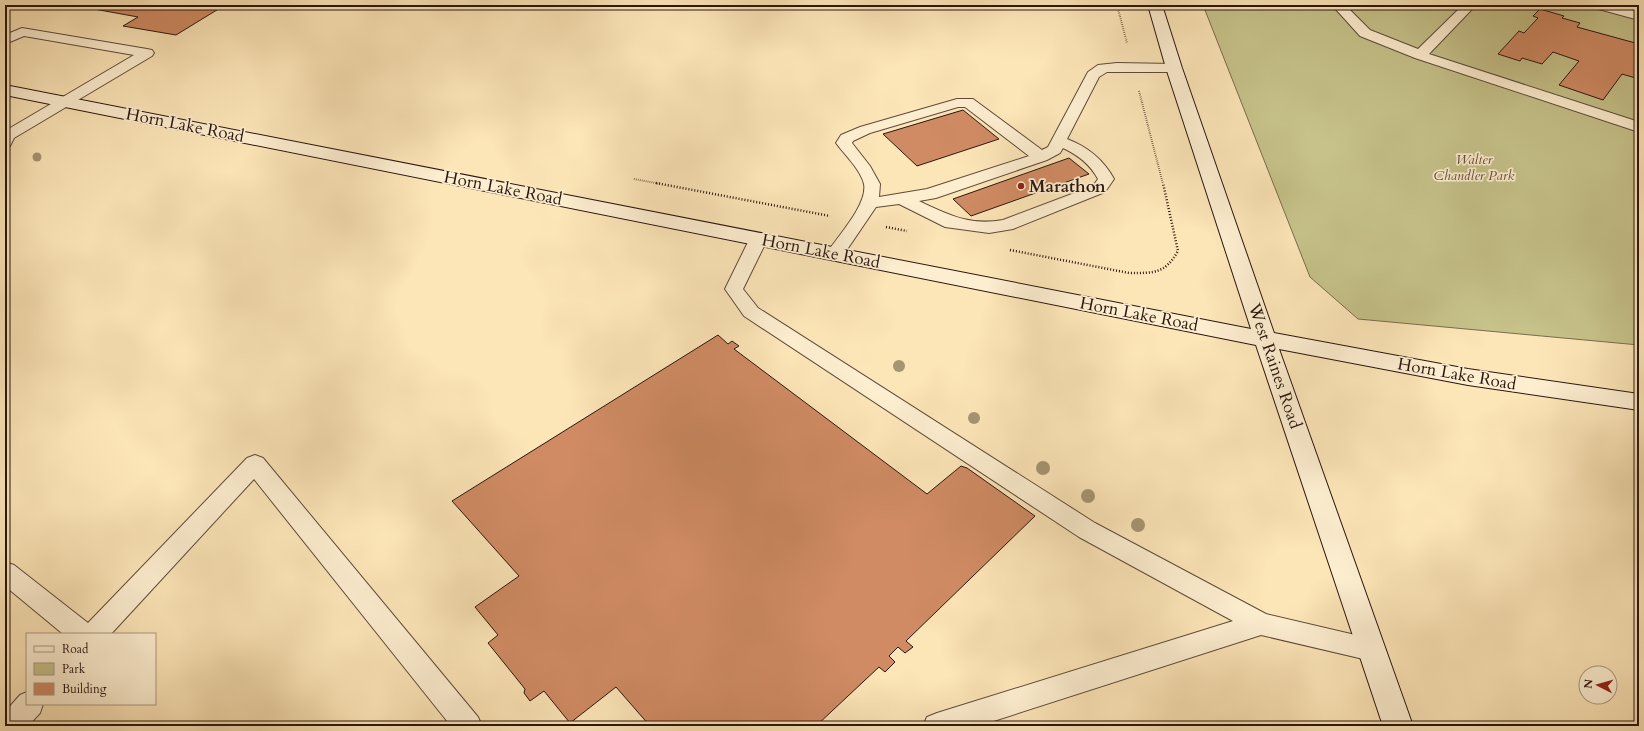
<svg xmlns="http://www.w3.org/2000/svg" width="1644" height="731" viewBox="0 0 1644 731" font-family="Cardo,serif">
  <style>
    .green { fill: #c6c28a; stroke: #786c4c }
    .building { fill: #d08b64; stroke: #2a160f }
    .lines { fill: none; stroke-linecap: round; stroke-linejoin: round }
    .service-casing { stroke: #5e4a39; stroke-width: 2 }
    .secondary-casing { stroke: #2a160f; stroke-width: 2 }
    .path-far1 { stroke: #2a160f; stroke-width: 2; stroke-dasharray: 0.5 1.5; stroke-linecap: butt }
    .path { stroke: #2a160f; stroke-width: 2.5; stroke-dasharray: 1 2; stroke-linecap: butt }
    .service { fill: #fdeed0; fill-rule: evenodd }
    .secondary { fill: #fdeed0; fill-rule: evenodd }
    .tree { fill: #a79472 }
    .poi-dot { fill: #8f2418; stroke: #fdeed0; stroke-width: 1.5 }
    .labels { text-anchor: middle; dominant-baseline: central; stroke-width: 3.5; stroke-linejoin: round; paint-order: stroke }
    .far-park-label { font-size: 14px; font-style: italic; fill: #61523a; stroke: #fdeed0 }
    .street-label { font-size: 17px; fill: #2a160f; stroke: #fdeed0 }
    .poi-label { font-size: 17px; font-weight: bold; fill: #2a160f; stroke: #fdeed0; text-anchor: start }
  </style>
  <rect width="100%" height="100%" fill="#fce5b7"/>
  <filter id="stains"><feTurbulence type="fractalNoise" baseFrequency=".005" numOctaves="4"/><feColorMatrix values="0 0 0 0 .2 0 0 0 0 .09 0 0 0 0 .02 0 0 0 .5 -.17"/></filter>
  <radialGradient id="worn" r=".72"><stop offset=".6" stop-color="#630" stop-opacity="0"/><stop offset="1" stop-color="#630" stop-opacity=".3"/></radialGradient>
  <!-- green -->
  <path class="green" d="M1203 5H1639V345L1358 319 1310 277Z"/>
  <!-- building -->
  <path class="building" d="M72 5H225L176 35 123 26 138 17Z
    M1540 9 1564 16 1562 18 1580 23 1577 27 1639 44V79L1622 74 1603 100 1559 85 1579 61 1553 52 1542 64 1522 58 1520 61 1498 54 1519 31 1524 33 1538 18 1533 16Z
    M963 110 999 139 917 166 883 134Z
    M1069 158 1089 174 971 216 953 199Z
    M718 335 728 344 732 341 739 346 734 349 927 494 961 466 967 468 1035 516 906 641 913 647 905 653 898 647 889 656 895 662 885 672 879 667 816 726H650L616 687 570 723 544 691 530 701 524 693 525 689 488 643 498 635 475 607 519 576 452 501Z"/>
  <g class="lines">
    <!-- service casing -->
    <g class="service-casing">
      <path id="service" d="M1332 5H1345L1370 30 1418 49 1463 5H1476L1429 54 1639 122V132L1415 58 1360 36Z
        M1593 5H1613L1639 12V20L1595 8Z
        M22 28 147 49 152 50 154 53 152 56 14 138 10 146 5 148V131L134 55 24 36 5 44V35Z
        M1117 63 1174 64 1179 65 1181 68 1179 71 1174 72H1107L1099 77 1067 139C1088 147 1103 159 1114 179L1105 192 1013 229 989 233 945 227 899 204 876 207 842 257 836 259 830 257 827 253C838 236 868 204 864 184 861 170 844 154 836 143L841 135 860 127 957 99H973L1042 150 1048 147 1088 72 1098 65ZM958 107H965L1029 156 927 189 879 197 880 184 870 166 852 143 853 141 870 133ZM1063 148C1078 155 1090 164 1098 179L1093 186 1003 220C969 226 949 215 919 201L936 198 1047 160 1060 153Z
        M759 233 765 234 768 238 743 289 758 308 1095 523 1266 614 1381 641 1385 649 1381 657 1372 661 1261 635 978 726H923L927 717 937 713 1233 621 1079 537 744 316 725 289 750 238 753 234Z
        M255 455 263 458 478 717 482 726H451L254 479 111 634H63L5 586V562L14 565 88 623 247 458Z
        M27 692V704H43L40 713 28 726H5V712L20 695Z"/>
    </g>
    <!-- secondary casing -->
    <g class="secondary-casing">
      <path id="secondary" d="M1148 5H1162L1182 68 1274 333 1468 369 1639 394V410L1468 385 1279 349 1413 726H1383L1256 345 5 95V85L1251 329 1166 68Z"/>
    </g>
    <!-- path-far1 -->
    <path class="path-far1" d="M1117 5 1127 43
      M1139 91 1163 184
      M634 179 661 184"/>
    <!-- path -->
    <path class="path" d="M656 183 830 216
      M886 227 907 231
      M1010 250 1129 273C1154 273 1165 274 1178 251L1163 183"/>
    <!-- service -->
    <use href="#service" class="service"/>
    <!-- secondary -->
    <use href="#secondary" class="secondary"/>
  </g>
  <!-- trees -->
  <g class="tree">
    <circle cx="37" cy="157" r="4.5"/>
    <circle cx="899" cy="366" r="6"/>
    <circle cx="974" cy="418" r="6"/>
    <circle cx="1043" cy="468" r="7"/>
    <circle cx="1088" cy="496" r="7"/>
    <circle cx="1138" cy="525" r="7"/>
  </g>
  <!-- markers -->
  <circle class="poi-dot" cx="1021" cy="186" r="4"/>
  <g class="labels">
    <!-- far-park labels -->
    <g class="far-park-label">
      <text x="1474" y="159">Walter<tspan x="1474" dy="16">Chandler Park</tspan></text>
    </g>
    <!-- street labels -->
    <g class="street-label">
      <text transform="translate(185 125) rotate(11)">Horn Lake Road</text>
      <text transform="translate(503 188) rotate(11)">Horn Lake Road</text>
      <text transform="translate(821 251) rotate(11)">Horn Lake Road</text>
      <text transform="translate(1139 314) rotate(11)">Horn Lake Road</text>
      <text transform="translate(1275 366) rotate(71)">West Raines Road</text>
      <text transform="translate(1457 374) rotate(10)">Horn Lake Road</text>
    </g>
    <!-- poi labels -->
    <g class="poi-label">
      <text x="1029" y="186">Marathon</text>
    </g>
  </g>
  <!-- margin -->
  <rect width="1644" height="731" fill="none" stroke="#fce5b7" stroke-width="20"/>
  <rect x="6" y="6" width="1632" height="719" fill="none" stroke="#2a160f" stroke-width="2"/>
  <rect x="10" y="10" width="1624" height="711" fill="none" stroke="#2a160f"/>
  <!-- legend -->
  <rect x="26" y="633" width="130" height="72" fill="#fdeed0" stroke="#a99883"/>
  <rect x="34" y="646" width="20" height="6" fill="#fdeed0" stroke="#a99883"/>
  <text x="62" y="653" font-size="12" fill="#2a160f">Road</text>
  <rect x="34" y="663" width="20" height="12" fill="#c6c28a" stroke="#a99883"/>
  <text x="62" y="673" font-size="12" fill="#2a160f">Park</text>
  <rect x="34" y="683" width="20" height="12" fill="#d08b64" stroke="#a99883"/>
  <text x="62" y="693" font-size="12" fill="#2a160f">Building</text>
  <!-- north arrow -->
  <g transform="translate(1598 685) rotate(276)"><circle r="19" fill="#fdeed0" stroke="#a99883"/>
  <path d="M0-3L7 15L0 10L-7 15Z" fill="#8f2418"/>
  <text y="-6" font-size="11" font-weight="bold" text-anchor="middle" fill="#2a160f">N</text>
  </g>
  <rect width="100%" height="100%" filter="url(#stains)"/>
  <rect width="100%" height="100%" fill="url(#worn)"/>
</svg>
